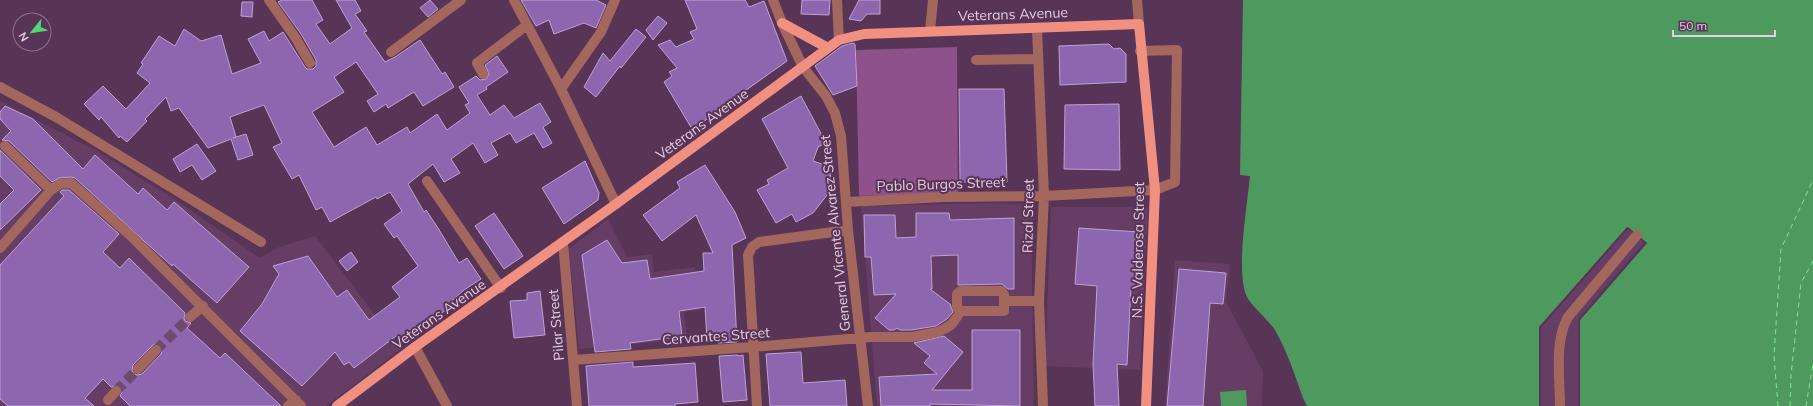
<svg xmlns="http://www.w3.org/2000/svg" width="1813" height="406" viewBox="0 0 1813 406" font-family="Mulish,sans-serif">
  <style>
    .built { fill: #663d64 }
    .green { fill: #8e518b }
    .water { fill: #4e9a5e }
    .pier { fill: #583456 }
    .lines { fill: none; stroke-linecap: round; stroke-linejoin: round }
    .ferry { stroke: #80e593; stroke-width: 1; stroke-dasharray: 5 4; stroke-linecap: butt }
    .building { fill: #8e65af; stroke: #bca3d3; fill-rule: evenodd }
    .minor-tunnel { stroke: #6d4b6b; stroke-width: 10; stroke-dasharray: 10 5; stroke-linecap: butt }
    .minor { stroke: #a4675e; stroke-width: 10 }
    .major { stroke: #f18f81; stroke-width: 10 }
    .labels { text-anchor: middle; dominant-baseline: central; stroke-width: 4; stroke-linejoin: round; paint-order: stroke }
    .street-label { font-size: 14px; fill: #e3cde1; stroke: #583456 }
  </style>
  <rect width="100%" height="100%" fill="#583456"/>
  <!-- built -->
  <path class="built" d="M0 101 93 149 173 198 260 258 279 247 315 236 401 349 326 406H0Z
    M986 203 1031 204 1034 406H877L861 206Z
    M1051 207H1148L1140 370 1045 366Z
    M608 219 627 257 652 254 654 272 695 267 701 310 684 312 688 339 579 349 569 249Z
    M1627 227 1647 243 1580 320V406H1539V327Z
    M1175 260 1230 264 1226 302 1263 371 1262 406H1165Z"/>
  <!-- green -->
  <path class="green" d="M957 47 958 193 859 196 856 50Z"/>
  <!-- water -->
  <path class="water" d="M1243 0H1813V406H1580V320L1647 243 1628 227 1539 327V406H1307L1303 398C1295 375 1287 351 1275 330 1267 318 1248 304 1245 292 1237 264 1247 207 1250 176L1240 175Z
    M1246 390 1247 406H1221L1220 392Z"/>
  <!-- pier -->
  <path class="pier" d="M1627 227 1647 243 1580 320V406H1578V319L1644 243 1628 229 1541 328V406H1539V327Z"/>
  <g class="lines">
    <!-- ferry -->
    <path class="ferry" d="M1778 406 1774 356 1781 249 1813 180
      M1790 406 1791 375 1801 283 1813 261
      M1806 406 1813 364"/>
  </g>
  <!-- building -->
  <path class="building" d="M282 0H312L323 20 316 24 330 44 352 28 336 0H355L361 11 355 14 367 31 364 32 385 62 395 57 420 40 442 74 445 72 454 87 423 106 414 92 388 108 386 104 374 112 367 101 378 94 356 62 334 77 344 92 312 112 334 147 366 127 377 145 407 127 410 133 437 114 447 130 470 113 465 105 469 103 459 87 476 76 480 80 486 79 489 74 485 65 497 56 508 72 486 87 487 89 477 95 490 115 504 105 514 118 540 103 551 122 543 127 552 143 543 148 534 133 516 143 510 133 491 143 498 155 485 163 473 143 451 159 460 173 444 182 433 164 408 184 424 212 426 210 438 228 459 263 467 258 481 279 464 290 446 306 448 308 436 318 434 316 408 331 399 339 396 336 354 368 349 362 344 365 335 352 302 386 240 331 262 304 279 274 273 266 308 256 337 297 347 290 369 320 400 297 392 287 418 266 397 236 394 238 384 224 402 211 390 192 377 199 376 197 330 222 322 207 316 210 299 175 292 179 273 147 282 143 264 105 230 117 236 137 233 138 246 134 253 155 238 160 231 139 208 148 179 108 171 111 166 97 145 119 147 121 127 142 120 136 119 138 101 117 99 120 84 104 103 86 126 109 150 83 137 73 143 64 141 63 159 36 175 46 184 29 201 41 221 35 232 74 261 63 248 39 264 31 269 41 283 32 305 67 307 69H313L316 66V60L301 34 278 2Z
    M430 0 438 9 428 17 420 8Z
    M521 0H596L606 5 596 28 584 23 554 34 549 20 536 26Z
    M685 0H745L749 7 764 1 787 61 714 113 715 114 692 129 664 82 672 76 669 72 677 68 658 45 670 40 676 47 694 39 690 32 697 29Z
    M802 0H830L829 15 801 14Z
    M859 0H880V14H867L861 21 849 19Z
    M242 2H253L252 17 241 16Z
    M658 16 667 23 653 40 646 30Z
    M636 29 646 37 621 68 620 66 596 97 584 87 603 53 610 61Z
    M853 43 855 44 857 86 833 95 815 66 842 46Z
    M1109 44 1114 49 1120 48 1126 54V82L1060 85 1059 46Z
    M959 89H1004L1007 182H960Z
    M801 96 826 143 818 147 813 161 828 166 830 168 831 190 813 213 796 222 792 214 776 223 757 190 769 184 767 180 788 168 762 119Z
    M1119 104 1120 170 1064 169 1065 105Z
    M5 106 33 119 83 169 95 155 138 194 143 188 167 210 174 202 249 267 217 303 173 264 172 266 154 250 75 178 71 177 59 178 52 182 9 141 2 140 11 131 0 119V112Z
    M197 144 216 171 202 180 192 165 180 172 173 159Z
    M0 150 41 190 0 230V204L14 190 0 176Z
    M585 161 599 193 598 200 564 224 542 188Z
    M705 165 735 212 746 238 732 245 737 342 718 343V339L707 340 705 307 679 311 682 336 630 343 631 349 595 352 582 255 607 240 622 263 647 260 650 279 704 271 703 253H713L696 215 662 241 643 215 680 188 677 182Z
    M62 190H69L119 234 103 252 120 268 129 258 185 313 184 318 185 321 191 323 187 328 220 358 225 353 281 406H130L120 396 122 392 121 386 117 385 111 387 103 379 85 398 94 406H8L0 399V265L64 196 60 192ZM154 344 161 346 162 351 161 354 142 374 137 375 134 374 132 370 133 365Z
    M494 213 523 256 504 269 475 226Z
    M916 213H949L950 220 1014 218V289H1008L1002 284 958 285V255L931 256 932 289H930L950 304 953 312 947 319 936 326 911 330H900L897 328 894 330H889L875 318 896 294 874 295 871 257H865L864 215H895L896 238 916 237Z
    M1079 228 1139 232 1136 288H1131L1127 365 1117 364 1119 406H1095L1093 364 1097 286 1075 284Z
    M351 252 358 262 347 271 339 261Z
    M1179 269 1226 273 1223 304 1210 303 1203 406H1167Z
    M540 291 545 335 514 338 510 301 527 300V293Z
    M972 330H1020V406L930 404V406H881L879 377 937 374 924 363 930 356 914 343 944 336 963 352 932 390H972Z
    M801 352 803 383 845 380 847 406H770L766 354Z
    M738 355V356L743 355 747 400 723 402 719 356Z
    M633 362V367L695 363 698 402 675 404V406H589L586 366Z"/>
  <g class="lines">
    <!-- minor-tunnel -->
    <path class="minor-tunnel" d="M156 350 190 317
      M116 391 138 369"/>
    <!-- minor -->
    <path class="minor" d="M269 0 295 37 310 63
      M514 0 561 89 616 204
      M773 0 782 23 803 67 826 96 835 113 841 136 848 230 868 406
      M837 0 839 40
      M1137 0 1139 24
      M1037 28 1044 196 1039 301 1043 406
      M930 31 933 0
      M391 52 461 0
      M976 60 1038 59
      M483 74 477 63 527 25
      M0 87 56 117 261 242
      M561 89 601 32 615 0
      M5 146 51 190
      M427 181 501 288
      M847 202 944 197 1044 196 1155 190 1175 182 1177 50 1140 51
      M563 242 577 406
      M0 248 51 190 60 184 71 183 131 236 301 406
      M961 291H1002L1004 295V311H961L957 307V294Z
      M1004 301H1039
      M190 317 203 306
      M415 347 447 406
      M573 360 752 347 871 337H912L938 332 946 328 952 324 961 311
      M138 369 156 350
      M108 400 116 391
      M288 406 296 400
      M757 406 748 255 752 247 759 242 848 230
      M1560 406C1560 379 1554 341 1568 317L1637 235"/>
    <!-- major -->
    <path class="major" d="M782 23 828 48
      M337 406 415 347 616 204 839 40 864 34 1139 24 1155 190 1146 406"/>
  </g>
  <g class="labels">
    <!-- street labels -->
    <g class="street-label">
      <text transform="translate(1013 14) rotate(-2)">Veterans Avenue</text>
      <text transform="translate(702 124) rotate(-36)">Veterans Avenue</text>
      <text transform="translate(941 184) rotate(-2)">Pablo Burgos Street</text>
      <text transform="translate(1028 216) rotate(-89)">Rizal Street</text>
      <text transform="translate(835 233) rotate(-96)">General Vicente Alvarez Street</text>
      <text transform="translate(1138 250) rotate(-89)">N.S. Valderosa Street</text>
      <text transform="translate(439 314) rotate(-35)">Veterans Avenue</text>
      <text transform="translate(556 325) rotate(-95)">Pilar Street</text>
      <text transform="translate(716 336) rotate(-4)">Cervantes Street</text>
    </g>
  </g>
  <!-- north arrow -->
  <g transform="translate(32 32) rotate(240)"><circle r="19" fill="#583456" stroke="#90718e"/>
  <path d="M0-3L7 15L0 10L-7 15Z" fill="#52d673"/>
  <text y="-6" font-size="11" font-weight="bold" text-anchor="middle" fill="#e3cde1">N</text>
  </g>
  <!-- scale -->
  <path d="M1673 30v6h102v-6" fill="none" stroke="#e3cde1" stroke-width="2"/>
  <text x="1679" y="30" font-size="12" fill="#e3cde1" stroke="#583456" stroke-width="3" paint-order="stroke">50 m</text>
</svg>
